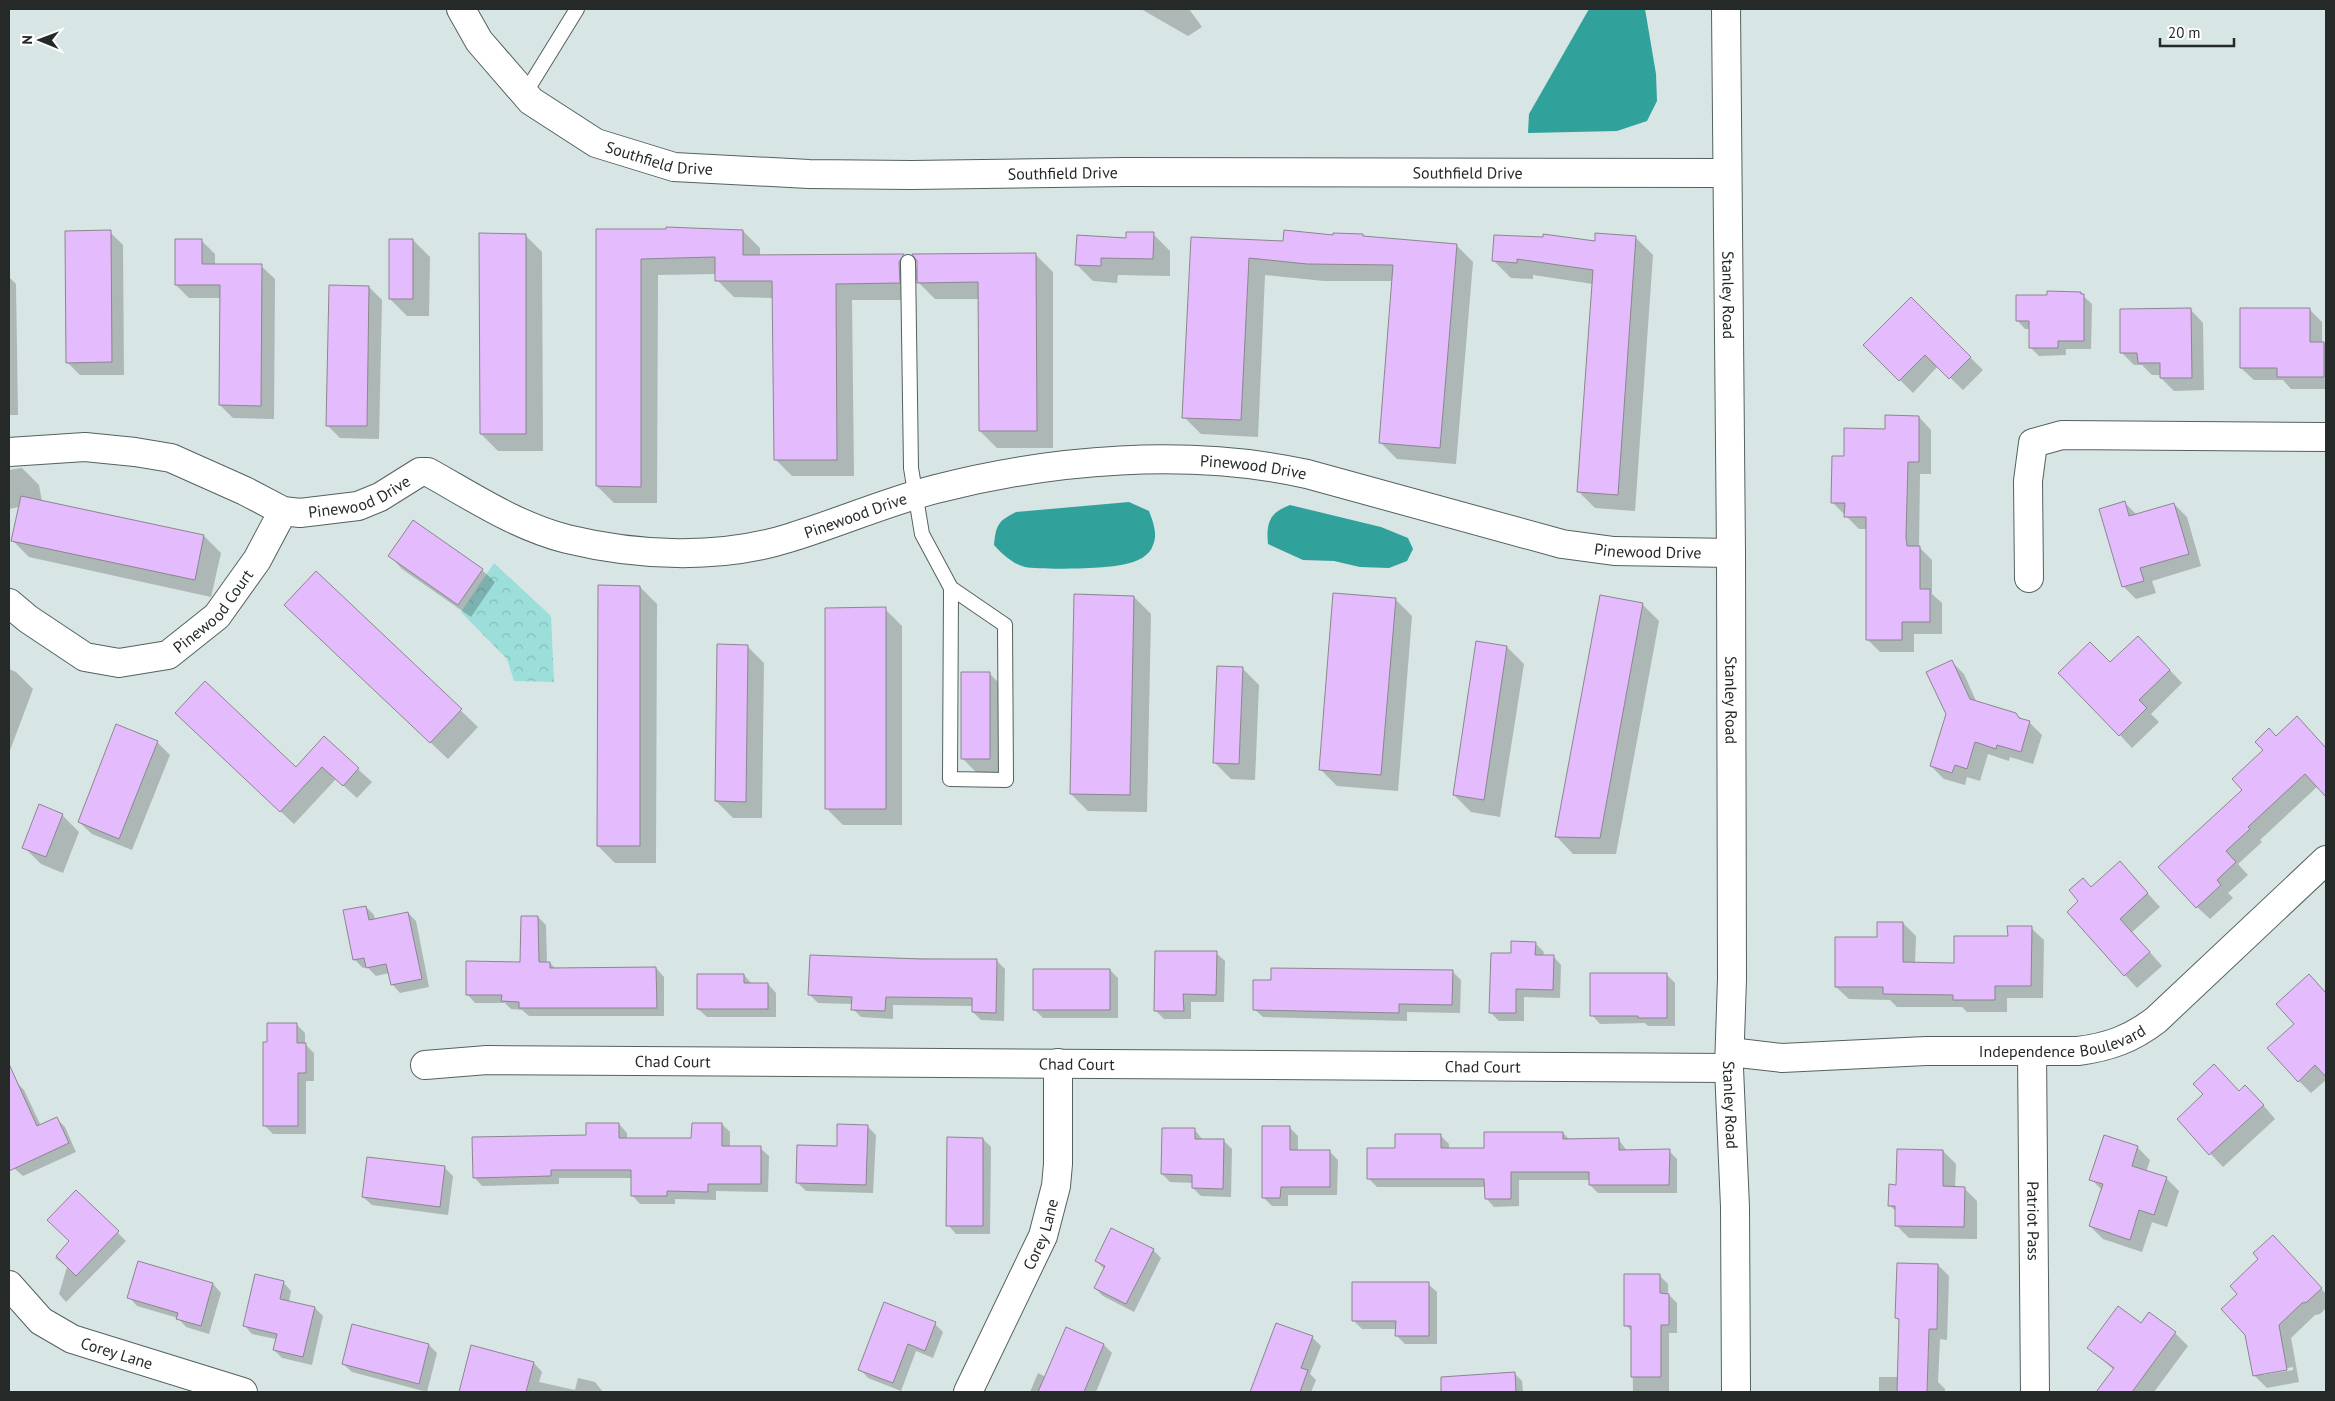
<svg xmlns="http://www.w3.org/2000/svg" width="2335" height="1401" viewBox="0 0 2335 1401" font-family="'PT Sans',sans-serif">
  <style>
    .park { fill: url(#park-crowns) }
    .water { fill: #31a19c }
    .shadow { fill: #0003; fill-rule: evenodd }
    .building { fill: #e4bbfc; stroke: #8c868f }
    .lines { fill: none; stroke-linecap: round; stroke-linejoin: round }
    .service-casing { stroke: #556160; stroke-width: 16 }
    .minor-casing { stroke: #556160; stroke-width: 30 }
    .tertiary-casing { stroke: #556160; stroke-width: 30 }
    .service { stroke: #fff; stroke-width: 14 }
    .minor { stroke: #fff; stroke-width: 28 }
    .tertiary { stroke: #fff; stroke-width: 28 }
    .labels { text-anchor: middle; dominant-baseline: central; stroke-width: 4; stroke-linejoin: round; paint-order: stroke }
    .street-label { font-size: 16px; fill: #252a29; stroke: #fff }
  </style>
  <defs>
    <pattern id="park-crowns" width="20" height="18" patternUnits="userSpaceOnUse" patternTransform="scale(1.25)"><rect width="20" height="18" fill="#9bdeda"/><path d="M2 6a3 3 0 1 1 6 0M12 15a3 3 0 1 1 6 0" fill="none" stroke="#85bfbb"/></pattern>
  </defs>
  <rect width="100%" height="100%" fill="#d7e5e4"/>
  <!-- park -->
  <path class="park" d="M494 563 551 616 554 682 514 681 507 659 461 612Z"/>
  <!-- water -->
  <path class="water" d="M1589 9H1645L1656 74 1657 101 1647 121 1617 131 1528 133 1529 114Z
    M1129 502 1149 511C1153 522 1158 534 1153 545 1150 556 1136 562 1126 564 1108 569 1043 570 1025 567 1013 564 1002 554 994 545 996 525 998 521 1016 512Z
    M1290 505 1381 527 1408 538 1413 549 1407 561 1389 568 1360 567 1334 561 1303 560 1268 544C1266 523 1269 513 1290 505Z"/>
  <!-- shadow -->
  <path class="shadow" d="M1141 9H1189L1202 27 1188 36Z
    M667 228 743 231 760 248V256H903L918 270 1036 255 1053 272V448H997L980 431V299H935L916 280V300H852L854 476H792L775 459 773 298 734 297 717 280V274L658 275 657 503H614L597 486V231L667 230Z
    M110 232 123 245 124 375H80L67 362Z
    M1153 234 1170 251V276L1118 275 1117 283 1093 281 1076 264 1127 239Z
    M525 235 542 252 543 451H498L481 434Z
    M1362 235 1365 237 1456 245 1473 262 1456 464 1397 459 1380 442 1393 281H1324L1265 275 1258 437 1201 434 1184 417 1192 238 1284 243Z
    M1597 235 1636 238 1653 255 1635 511 1595 508 1578 491 1593 284 1533 275V279L1511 278 1494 261 1596 242Z
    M201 240 215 254V265L261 266 275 279 274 419 233 418 220 405 221 298H189L176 285Z
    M413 240 430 257 429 316H407L390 299Z
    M9 277 16 284 18 415H9Z
    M369 287 382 300 379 439 340 438 327 425Z
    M2082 295 2092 304 2091 349H2066V355L2039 356 2030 347V329H2025L2017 320Z
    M1911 299 1983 370 1963 390 1938 366 1913 393 1865 345Z
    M2309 309 2322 322V343H2326V389H2291L2283 380H2254L2241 368Z
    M2191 310 2203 323 2204 390 2174 391 2161 378V375H2152L2142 365H2134L2122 353Z
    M1919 417 1931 430V474H1920L1919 547 1932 560V594L1942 603V634H1914V652H1880L1867 639V529H1859L1832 502 1845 458 1886 430Z
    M22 468 39 485 42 502 204 536 221 553 211 597 29 557 12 540 19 507 9 509V470Z
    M2124 502 2137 515 2174 504 2187 517 2201 566 2152 581 2156 593 2136 599 2124 587 2100 509Z
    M390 556 482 570 495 582 471 617 402 569Z
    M316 573 478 727 448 759 303 622Z
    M640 587 657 604 656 863H615L598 846Z
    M1134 597 1151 614 1147 812 1088 811 1071 794Z
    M1395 599 1412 616 1398 791 1337 786 1320 769Z
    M1642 604 1659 621 1616 854H1573L1557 837Z
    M885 609 902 626V825H843L826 808Z
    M1477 643 1507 647 1524 664 1500 817 1471 812 1454 795Z
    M747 646 764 663 762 818H733L716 801Z
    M2151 650 2182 683 2151 714 2159 722 2132 748 2120 735 2110 664Z
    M1951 661 1964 674 1977 703 2016 714 2023 720 2030 723 2042 735 2033 764 2010 757 2009 761 1988 754 1980 781 1967 777 1965 785 1944 779 1931 766 1947 714Z
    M1242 668 1259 685 1255 780 1231 779 1214 762Z
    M9 669 16 672 33 689 9 753Z
    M989 673 1006 690 1007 775H979L962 758Z
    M190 727 296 768 324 738 372 782 357 798 336 779 294 824Z
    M2310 731 2326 748V795L2318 786 2260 840 2262 842 2238 864 2248 875 2228 893 2233 898 2210 919 2197 907 2244 790 2277 737Z
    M157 742 170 755 132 850 92 834 79 822Z
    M62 815 79 832 63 873 41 864 24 847Z
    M2132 876 2160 907 2132 932 2162 966 2137 988 2125 975 2092 888Z
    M366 907 374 915 375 920 408 913 416 921 429 987 400 993 392 984 389 973 376 976 367 967 363 968 354 959Z
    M538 917 546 925 547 963H550L556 969 656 968 664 977V1016H529L522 1010 511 1009 505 1003H475L467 994 521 963Z
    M1903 923 1916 936 1915 964H1955L2031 928 2044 940 2043 998H2007V1012H1967L1962 1007H1897L1890 1000 1849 999 1836 987 1878 938Z
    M1535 943 1544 952 1543 956H1553L1561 965 1560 998 1524 997V1021H1499L1490 1012 1512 955Z
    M1216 953 1225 961 1224 1002H1191V1019H1164L1155 1010Z
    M811 956 996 960 1005 969 1004 1021 981 1020 973 1012V1006L893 1005V1019L861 1017 853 1009V1004L818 1003 810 995Z
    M1110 970 1118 978V1018H1043L1035 1010Z
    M1452 971 1461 980 1460 1013 1407 1012V1021L1263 1017 1254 1009Z
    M1666 974 1675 983V1026H1648L1645 1023 1600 1024 1592 1015Z
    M744 975 752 984H768L776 993V1017H707L698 1009Z
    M2309 976 2326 993V1080L2311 1093 2299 1081 2296 1024Z
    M296 1024 305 1033V1044L314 1053V1081H306V1134H273L264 1125 268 1044Z
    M16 1082 24 1090 41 1126 56 1118 65 1127 76 1152 23 1176 14 1168 9 1155V1085Z
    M2239 1092 2258 1099 2275 1119 2223 1167 2178 1119Z
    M619 1124 627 1133V1139H693L722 1124 730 1132V1147L760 1148 769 1156 768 1192 716 1191V1200L675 1199V1204H640L632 1195V1178H559V1184L482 1186 474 1177Z
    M867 1126 876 1135 873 1193 806 1191 797 1182 838 1147Z
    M1290 1128 1298 1136V1151H1329L1338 1160 1337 1195H1288V1206H1272L1263 1197Z
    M1194 1129 1203 1140 1224 1141 1232 1149 1231 1197 1201 1196 1193 1188V1183L1170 1182 1162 1174Z
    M1563 1133 1570 1140H1619L1627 1151H1669L1677 1159V1193H1598L1590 1185V1180H1519V1206L1494 1207 1486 1198V1187H1377L1369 1179 1396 1149 1440 1135 1449 1144V1149H1486Z
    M983 1139 991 1147 990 1234H956L948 1225Z
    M2137 1147 2150 1160 2146 1172 2166 1178 2179 1191 2167 1227 2152 1222 2142 1252 2103 1239 2090 1226 2102 1190 2091 1179Z
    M1943 1151 1956 1164 1955 1188H1964L1977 1201V1239L1909 1238 1896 1225 1897 1212 1890 1206 1897 1186Z
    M444 1167 453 1176 448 1215 372 1205 363 1197Z
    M76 1191 126 1241 66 1302 59 1294 67 1267 55 1258 71 1242Z
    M2285 1249 2326 1294V1308L2320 1314 2315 1315 2291 1338 2299 1382 2267 1388 2254 1375 2239 1294ZM2293 1367V1370L2263 1375V1373Z
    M1153 1250 1161 1258 1134 1312 1103 1296 1095 1288 1104 1269 1096 1261Z
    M1938 1265 1949 1276 1947 1340 1940 1339 1938 1382 1945 1389V1392H1879V1377H1898L1900 1321 1897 1318Z
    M1659 1275 1668 1284V1294L1677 1303V1333H1669V1392H1633L1632 1332 1626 1325Z
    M283 1282 291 1291 289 1302 315 1308 323 1316 312 1365 282 1358 274 1350 276 1339 252 1334 244 1325Z
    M213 1284 221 1293 209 1334 186 1327 178 1318 137 1306 129 1297Z
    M1428 1284 1437 1292V1344H1405L1397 1336V1329H1362L1353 1320Z
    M2149 1314 2175 1333 2188 1346 2154 1392H2098L2114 1370 2089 1348 2141 1325Z
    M935 1324 943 1332 933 1358 916 1351 901 1391 868 1378 860 1369Z
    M1276 1324 1312 1337 1321 1346 1310 1374 1316 1380 1311 1392H1252Z
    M1066 1329 1104 1345 1112 1353 1096 1392H1030L1038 1373 1046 1377Z
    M429 1345 437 1353 427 1392 352 1372 343 1364Z
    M472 1347 534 1363 542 1372 539 1382 575 1390 578 1378 595 1382 603 1392H460Z
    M1514 1373 1522 1381 1523 1392H1458L1457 1377Z"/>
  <!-- building -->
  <path class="building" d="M666 227 743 230V255L904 254 899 262 900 283 836 284 837 460H774L772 281H715V257L641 259V487L596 486V229H666Z
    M111 230 112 362 66 363 65 231Z
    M1284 230 1333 235V233L1363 234V236L1457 244 1440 448 1379 443 1393 265 1307 264 1249 258 1241 420 1182 418 1191 237 1283 241Z
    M1126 232H1154L1153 259 1101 258V266L1075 265 1077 235 1126 238Z
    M479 233 526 234V434H480Z
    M1595 233 1636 236 1618 495 1577 492 1593 270 1517 259V263L1492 261 1494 235 1543 237V234L1595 241Z
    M175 239H202V264H262L261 406 219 405 220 285H175Z
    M389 239H413V299H389Z
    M1036 253 1037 431H979L978 282 917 283V261L912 254Z
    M329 285 369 286 367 426H326Z
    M2047 291 2081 292V294H2084V341H2058V348H2029V321H2016V295H2047Z
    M1911 297 1971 357 1949 379 1925 355 1899 381 1863 345Z
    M2191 308 2192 378H2160V363H2138L2137 353H2120V309Z
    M2240 308H2310V342H2324V377H2277V368H2240Z
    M1885 415 1919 416V462H1908L1906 537 1907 546H1920V589H1930V622H1902V640H1866V517H1844L1845 503H1831L1832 456H1844V428L1885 429Z
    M21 496 204 535 195 580 11 541Z
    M2125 501 2129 516 2174 503 2189 554 2140 568 2144 581 2122 587 2099 509Z
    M413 520 483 569 458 605 388 556Z
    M316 571 462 709 430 743 284 605Z
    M598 585 640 586V846H597Z
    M1333 593 1396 598 1381 775 1319 770Z
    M1074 594 1134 596 1130 795 1070 794Z
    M1600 595 1643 603 1600 838 1555 837Z
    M886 607V809H825V608Z
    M2138 636 2170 670 2139 700 2147 708 2119 736 2058 673 2090 642 2110 662Z
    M1476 641 1507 646 1484 800 1453 795Z
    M717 644 748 645 746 802 715 801Z
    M1952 660 1970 699 2016 713 2019 718 2030 721 2021 752 1997 745 1996 749 1975 742 1967 769 1955 765 1952 773 1930 766 1946 714 1926 672Z
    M1217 666 1243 667 1239 764 1213 763Z
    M961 672H990V759H961Z
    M205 681 296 767 324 736 359 768 343 786 322 767 280 812 175 713Z
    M2297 716 2326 748V797L2305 774 2248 827 2250 829 2226 851 2236 862 2217 880 2221 885 2196 908 2158 867 2242 790 2232 779 2263 750 2255 742 2269 728 2276 736Z
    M116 724 158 741 119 839 78 822Z
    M39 804 63 814 46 857 22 848Z
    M2120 861 2148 893 2120 919 2150 952 2124 976 2067 912 2078 901 2069 890 2083 878 2091 887Z
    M366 906 369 920 408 912 422 979 391 985 386 964 366 968 364 958 353 960 343 910Z
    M521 916H538L539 962H550V968L656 967 657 1008H519V1002L501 1001 502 995H466V961L520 962Z
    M1877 922H1903V962L1954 963V936H2008L2007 926H2032L2031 986H1995V1000H1953V995L1883 994V987H1835V937H1877Z
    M1511 941 1536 942 1535 955H1554L1553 990 1516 989V1013H1489L1491 953H1511Z
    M1155 951H1217L1216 995 1183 994 1184 1011H1154Z
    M810 955 921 959H997L996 1013 972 1012V998L886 997 885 1011 851 1010 852 997 808 995Z
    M1271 968 1453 970 1452 1005 1399 1004V1013L1253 1010V980H1271Z
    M1033 969H1110V1010H1033Z
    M1590 973H1667V1018H1638V1016H1590Z
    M697 974H744V983H768V1009H697Z
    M2309 974 2326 993V1077L2315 1065 2298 1082 2267 1048 2294 1024 2276 1004Z
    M267 1023H297V1043H306V1073H298V1126H263V1042H267Z
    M9 1064 37 1126 57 1117 69 1143 9 1171Z
    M2214 1064 2239 1091 2245 1085 2264 1105 2209 1155 2177 1119 2203 1094 2193 1084Z
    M586 1123H619V1138H691L692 1123H722V1146H761V1184H708V1192L667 1191V1196H631V1170H551V1176L473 1178 472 1137 586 1135Z
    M837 1124 868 1125 866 1185 796 1183 797 1145 837 1146Z
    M1262 1126H1290V1150H1330V1187H1281L1280 1198H1262Z
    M1162 1128H1195V1139H1224L1223 1189 1192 1188V1175L1161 1174Z
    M1484 1132H1563V1139L1619 1138V1150L1670 1149 1669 1185H1589V1172H1511V1199H1485L1484 1179H1367V1148H1395V1134H1441V1148H1484Z
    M2104 1135 2138 1146 2132 1166 2167 1177 2154 1215 2139 1210 2130 1240 2089 1226 2103 1184 2089 1180Z
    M947 1137 983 1138V1226H946Z
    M1897 1149 1943 1150V1186L1965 1187 1964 1227 1895 1226V1206H1888L1889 1184 1896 1185Z
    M367 1157 445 1166 440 1207 362 1197Z
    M76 1190 119 1231 76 1276 56 1256 69 1241 47 1220Z
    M1111 1228 1154 1249 1126 1304 1094 1288 1105 1266 1095 1261Z
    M2273 1235 2322 1288 2307 1302 2302 1303 2279 1325 2287 1370 2253 1376 2245 1335 2221 1309 2237 1294 2230 1286 2258 1259 2253 1253Z
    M138 1261 213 1283 201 1326 176 1319 178 1313 127 1298Z
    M1897 1263 1938 1264 1937 1329H1929L1927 1392H1897L1899 1319 1895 1318Z
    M255 1274 284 1281 280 1299 315 1307 303 1357 273 1350 277 1334 243 1326Z
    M1624 1274H1660V1293L1669 1294V1325H1661V1377H1631V1326H1624Z
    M1352 1282H1429V1336H1395L1396 1321H1352Z
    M884 1302 936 1322 925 1351 908 1344 893 1383 858 1370Z
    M2118 1306 2141 1323 2149 1312 2176 1332 2132 1392H2096L2114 1368 2087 1348Z
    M1276 1323 1313 1336 1301 1368 1308 1370 1300 1392H1250Z
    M352 1324 429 1344 419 1384 342 1364Z
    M1066 1327 1104 1344 1084 1392H1038Z
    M471 1345 534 1362 526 1392H459Z
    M1515 1372 1516 1392H1441V1377Z"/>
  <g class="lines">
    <!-- service casing -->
    <g class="service-casing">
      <path id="service" d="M524 95 577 9
        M908 262 911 468 922 534 951 588 950 779 1006 780 1005 625 951 588"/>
    </g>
    <!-- minor casing -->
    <g class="minor-casing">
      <g id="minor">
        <path id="s1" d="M461 9 479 41 531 101 596 143 674 167 809 174 912 175 1125 172 1727 173"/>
        <path id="s2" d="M9 452 85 447 135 452 171 458 245 491 283 511 300 513 358 506 380 497 420 472H428C473 497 516 526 567 539 637 556 719 560 789 538 838 523 886 502 936 489 1052 459 1189 448 1307 474L1562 544 1614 551 1731 553"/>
        <path d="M2029 578 2028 481 2033 443 2062 435 2326 437"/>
        <path id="s3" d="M9 603 28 619 85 657 119 663 168 655 217 616 257 560 283 511"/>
        <path id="s4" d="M2032 1051 2035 1392"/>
        <path id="s5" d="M1730 1052 1782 1058 1926 1051H2078C2109 1047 2131 1039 2156 1020L2326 860"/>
        <path id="s6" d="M425 1065 487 1060 1729 1068"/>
        <path id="s7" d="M9 1285 41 1321 72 1339 243 1392"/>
        <path id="s8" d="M968 1392 1043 1236 1056 1186 1058 1164V1063"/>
      </g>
    </g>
    <!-- tertiary casing -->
    <g class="tertiary-casing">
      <g id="tertiary">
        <path id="s9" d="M1726 9 1731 553 1732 979 1729 1068 1735 1207 1736 1392"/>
      </g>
    </g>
    <!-- service -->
    <use href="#service" class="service"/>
    <!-- minor -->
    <use href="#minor" class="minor"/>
    <!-- tertiary -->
    <use href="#tertiary" class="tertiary"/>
  </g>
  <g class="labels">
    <!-- street labels -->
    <g class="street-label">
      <text stroke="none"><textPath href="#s1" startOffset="259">Southfield Drive</textPath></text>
      <text stroke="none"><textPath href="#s1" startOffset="664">Southfield Drive</textPath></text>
      <text stroke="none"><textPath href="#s1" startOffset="1069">Southfield Drive</textPath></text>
      <text stroke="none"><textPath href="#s9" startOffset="286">Stanley Road</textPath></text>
      <text stroke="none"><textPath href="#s2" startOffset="1296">Pinewood Drive</textPath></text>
      <text stroke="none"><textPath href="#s2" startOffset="366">Pinewood Drive</textPath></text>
      <text stroke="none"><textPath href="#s2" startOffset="891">Pinewood Drive</textPath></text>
      <text stroke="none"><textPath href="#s2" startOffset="1701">Pinewood Drive</textPath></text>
      <text stroke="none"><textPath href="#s3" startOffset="241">Pinewood Court</textPath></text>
      <text stroke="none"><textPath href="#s9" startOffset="691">Stanley Road</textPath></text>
      <text stroke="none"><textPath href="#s5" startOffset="334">Independence Boulevard</textPath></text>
      <text stroke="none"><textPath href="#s6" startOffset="248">Chad Court</textPath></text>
      <text stroke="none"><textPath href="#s6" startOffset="652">Chad Court</textPath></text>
      <text stroke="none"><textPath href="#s6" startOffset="1058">Chad Court</textPath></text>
      <text stroke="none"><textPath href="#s9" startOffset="1096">Stanley Road</textPath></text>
      <text stroke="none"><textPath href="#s4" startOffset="170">Patriot Pass</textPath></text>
      <text stroke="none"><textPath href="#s8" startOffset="174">Corey Lane</textPath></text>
      <text stroke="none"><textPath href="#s7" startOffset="131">Corey Lane</textPath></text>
    </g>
  </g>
  <!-- border -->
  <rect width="2335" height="1401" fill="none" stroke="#252a29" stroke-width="20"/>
  <!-- north arrow -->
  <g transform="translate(40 40) rotate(271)" stroke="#ffffff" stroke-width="4" paint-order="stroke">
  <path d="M0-4L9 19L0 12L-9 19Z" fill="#252a29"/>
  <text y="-8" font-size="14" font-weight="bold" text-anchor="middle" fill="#252a29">N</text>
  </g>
  <!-- scale -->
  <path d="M2160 38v8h74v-8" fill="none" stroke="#252a29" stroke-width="2.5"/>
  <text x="2168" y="38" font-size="15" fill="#252a29" stroke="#ffffff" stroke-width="4" paint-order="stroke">20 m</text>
</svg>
